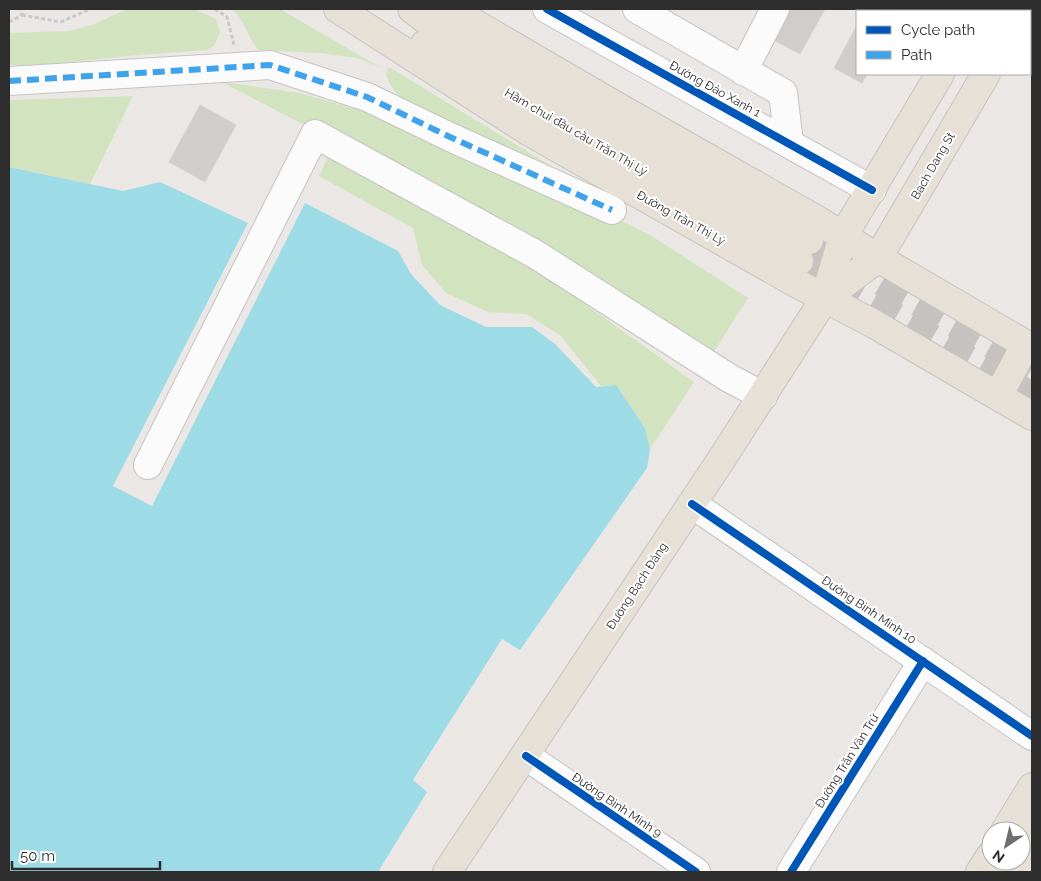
<svg xmlns="http://www.w3.org/2000/svg" width="1041" height="881" viewBox="0 0 1041 881" font-family="Raleway,sans-serif">
  <style>
    .green { fill: #d2e3bf }
    .water { fill: #9ddce7 }
    .building { fill: #d0cdcb; stroke: #d6d3d0 }
    .lines { fill: none; stroke-linecap: round; stroke-linejoin: round }
    .major-tunnel { stroke: #c5c2bf; stroke-width: 28; stroke-dasharray: 28 14; stroke-linecap: butt }
    .minor-casing { stroke: #c5c4c3; stroke-width: 30 }
    .major-casing { stroke: #c6c4c3; stroke-width: 30 }
    .path { stroke: #c8c8c8; stroke-width: 3; stroke-dasharray: 4 2.5; stroke-linecap: butt }
    .minor { stroke: #fcfbfb; stroke-width: 28 }
    .major { stroke: #e6e0d6; stroke-width: 28 }
    .quiet { stroke: #3ea3eb; stroke-width: 6; stroke-dasharray: 12 6; stroke-linecap: butt }
    .cycleway-casing { stroke: #fff; stroke-width: 11 }
    .cycleway { stroke: #0057b8; stroke-width: 8 }
    .labels { text-anchor: middle; dominant-baseline: central; stroke-width: 4; stroke-linejoin: round; paint-order: stroke }
    .street-label { font-size: 12px; fill: #2d2d2d; stroke: #fff }
  </style>
  <rect width="100%" height="100%" fill="#ebe7e4"/>
  <!-- green -->
  <path class="green" d="M127 9H194L216 19 220 32 214 46 206 50 127 56 37 66 9 65V33L69 31 92 25Z
    M232 9H280L381 68 357 58 319 53 258 50C247 36 245 21 232 9Z
    M389 67 590 190 451 133 398 95 390 84 386 74Z
    M222 82 299 93 373 114 547 184 650 235 748 298 713 353 538 247Z
    M133 96 90 184 9 167V100Z
    M329 155 529 264 694 382 650 449 645 428 616 385 601 386 560 335 526 314 488 312 446 293 422 265 413 228 319 176Z"/>
  <!-- water -->
  <path class="water" d="M9 167 123 191 160 182 248 223 113 486 152 506 305 203 398 251 411 274 440 305 486 327H532L555 344 596 387 616 385 645 428 650 449 647 468 520 650 502 639 413 780 427 792 378 872H9Z"/>
  <!-- building -->
  <path class="building" d="M783 9H825L800 54 768 37Z
    M866 9H903L902 11H865Z
    M857 25V74H867L862 83 834 68Z
    M200 105 236 125 205 182 169 162Z"/>
  <g class="lines">
    <!-- major-tunnel -->
    <path class="major-tunnel" d="M809 240 1032 368
      M799 261 1032 396"/>
    <!-- minor casing -->
    <g class="minor-casing">
      <path id="minor" d="M547 9 872 190
        M637 9 783 93 789 143
        M743 71 775 9
        M9 81 270 65 367 97 450 137 612 210
        M148 465 315 134 535 254 729 378 763 396
        M692 504 1032 736
        M526 756 696 872
        M791 872 923 661"/>
    </g>
    <!-- major casing -->
    <g class="major-casing">
      <path id="major" d="M338 9 528 131 794 282 874 324 1032 416
        M412 9 425 19 602 123 809 240
        M450 9 611 103 819 221 878 258 1032 348
        M976 11 978 9
        M1020 11 1021 9
        M425 44 799 261
        M825 298 878 258 986 74
        M998 396 1026 344
        M1005 831 1032 787
        M1021 847 1032 829
        M447 872 721 460 825 298 843 236 940 74
        M980 872 991 855
        M1005 872 1012 861
        M1029 872 1032 867"/>
    </g>
    <!-- path -->
    <path class="path" d="M215 9 227 17 234 45
      M22 15 61 22 90 9
      M9 22 22 15 21 9"/>
    <!-- minor -->
    <use href="#minor" class="minor"/>
    <!-- major -->
    <use href="#major" class="major"/>
    <!-- quiet -->
    <path class="quiet" d="M9 81 270 65 367 97 450 137 612 210"/>
    <!-- cycleway casing -->
    <g class="cycleway-casing">
      <path id="cycleway" d="M547 9 872 190
        M692 504 1032 736
        M526 756 696 872
        M791 872 923 661"/>
    </g>
    <!-- cycleway -->
    <use href="#cycleway" class="cycleway"/>
  </g>
  <g class="labels">
    <!-- street labels -->
    <g class="street-label">
      <text transform="translate(715 89) rotate(29)">Đường Đảo Xanh 1</text>
      <text transform="translate(576 132) rotate(30)">Hầm chui đầu cầu Trần Thị Lý</text>
      <text transform="translate(933 166) rotate(-60)">Bach Dang St</text>
      <text transform="translate(681 218) rotate(29)">Đường Trần Thị Lý</text>
      <text transform="translate(637 586) rotate(-57)">Đường Bạch Đằng</text>
      <text transform="translate(869 610) rotate(34)">Đường Bình Minh 10</text>
      <text transform="translate(847 761) rotate(-58)">Đường Trần Văn Trứ</text>
      <text transform="translate(617 805) rotate(34)">Đường Bình Minh 9</text>
    </g>
  </g>
  <!-- border -->
  <rect width="1041" height="881" fill="none" stroke="#2d2d2d" stroke-width="20"/>
  <!-- legend -->
  <rect x="856" y="10" width="175" height="65" fill="#ffffff" stroke="#ababab"/>
  <rect x="866" y="26" width="25" height="8" fill="#0057b8" stroke="#ababab"/>
  <text x="901" y="35" font-size="15" fill="#2d2d2d">Cycle path</text>
  <rect x="866" y="51" width="25" height="8" fill="#3ea3eb" stroke="#ababab"/>
  <text x="901" y="60" font-size="15" fill="#2d2d2d">Path</text>
  <!-- north arrow -->
  <g transform="translate(1006 846) rotate(215)"><circle r="24" fill="#ffffff" stroke="#ababab"/>
  <path d="M0-4L9 19L0 12L-9 19Z" fill="#706e6d"/>
  <text y="-8" font-size="14" font-weight="bold" text-anchor="middle" fill="#2d2d2d">N</text>
  </g>
  <!-- scale -->
  <path d="M12 861v8h148v-8" fill="none" stroke="#2d2d2d" stroke-width="2.5"/>
  <text x="20" y="861" font-size="15" fill="#2d2d2d" stroke="#ffffff" stroke-width="4" paint-order="stroke">50 m</text>
</svg>
